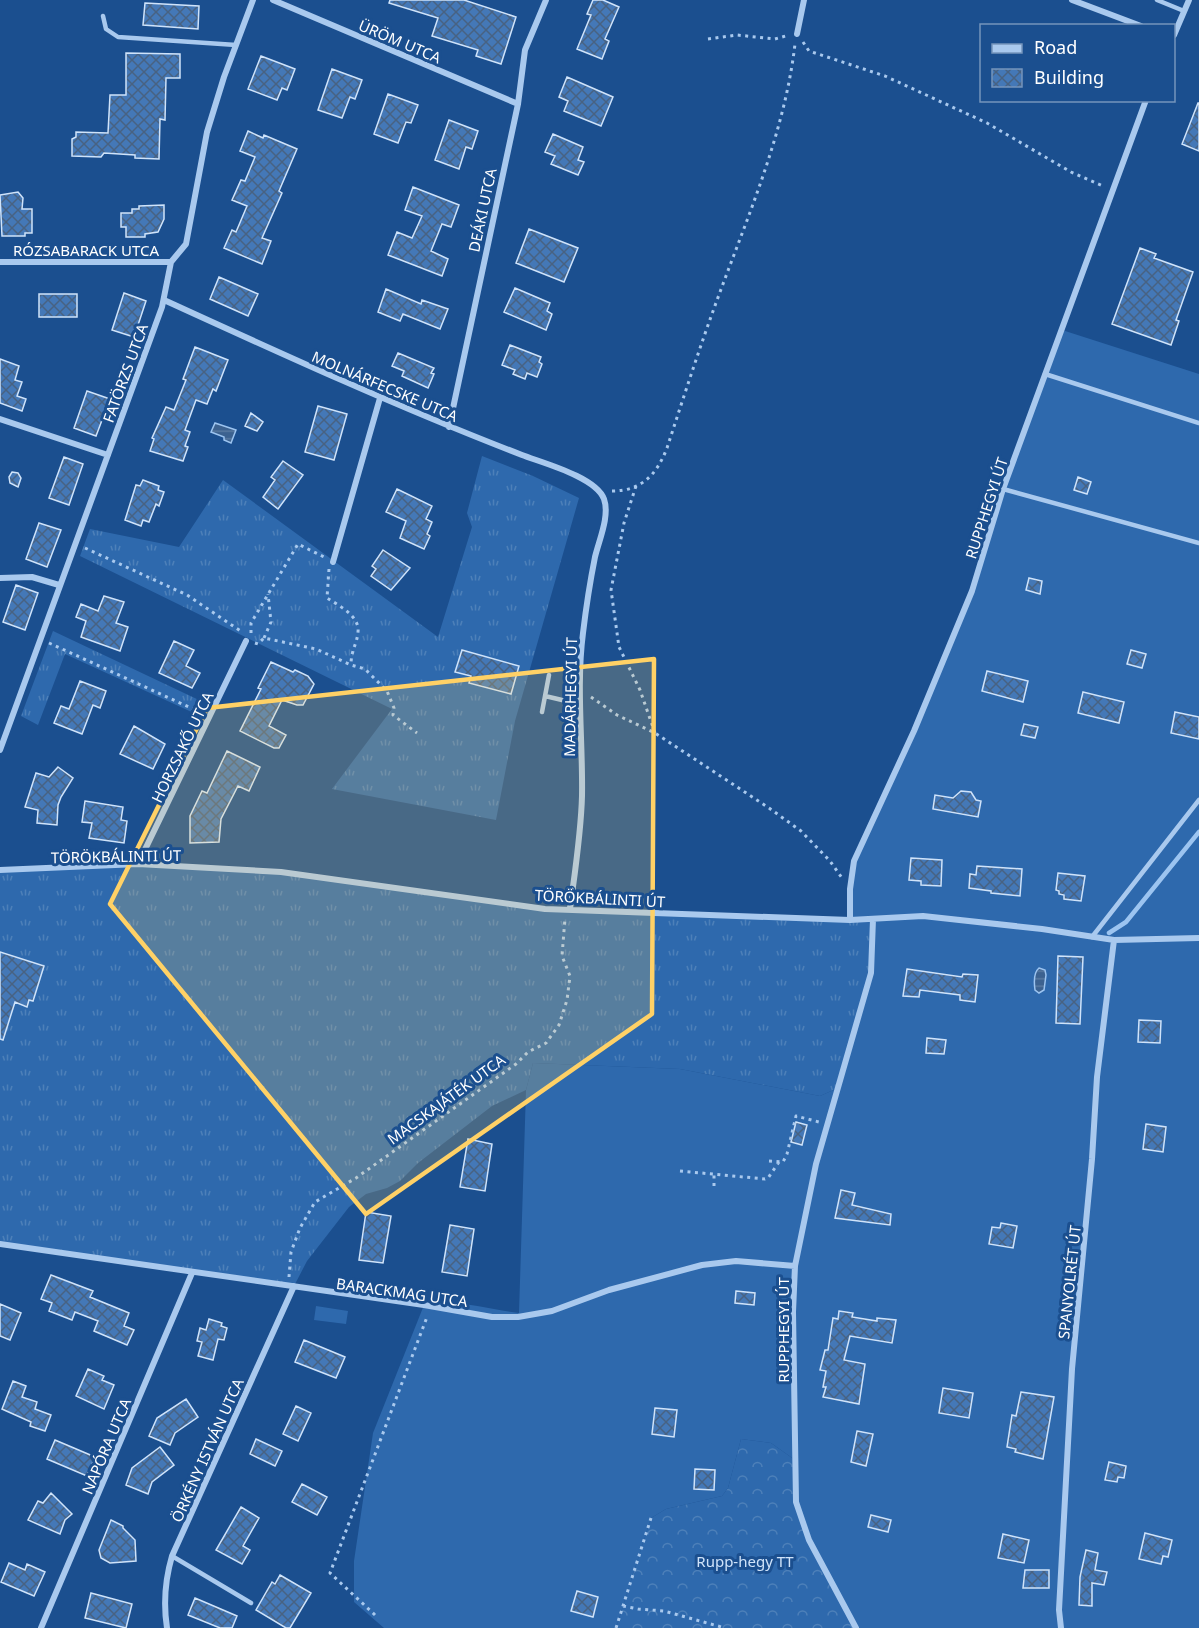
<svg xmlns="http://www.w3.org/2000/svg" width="1199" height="1628" viewBox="0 0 1199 1628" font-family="'Noto Sans',sans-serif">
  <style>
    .grass { fill: url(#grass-tufts) }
    .forest { fill: url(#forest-crowns) }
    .garden { fill: #2e69ad }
    .water { fill: url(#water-rules); stroke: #9cc4f0; stroke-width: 1.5 }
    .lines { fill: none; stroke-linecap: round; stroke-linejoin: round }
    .stream { stroke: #9cc4f0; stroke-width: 4.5 }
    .building { fill: url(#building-cross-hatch); stroke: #cfe3fa; stroke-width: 1.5 }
    .path { stroke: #a9c9ee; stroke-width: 3; stroke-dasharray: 3 4.5; stroke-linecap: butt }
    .lane { stroke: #a9c9ee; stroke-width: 4.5 }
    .street { stroke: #a9c9ee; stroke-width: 6 }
    .marked { fill: #ffd166; fill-opacity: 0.2; stroke: #ffd166; stroke-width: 4.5; stroke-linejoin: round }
    .labels { text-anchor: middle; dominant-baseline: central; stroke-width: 6; stroke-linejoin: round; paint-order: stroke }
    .street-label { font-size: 15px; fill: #fff; stroke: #1b4f8f }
    .park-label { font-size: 15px; fill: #cfe3fa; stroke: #1b4f8f }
  </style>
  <defs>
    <pattern id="grass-tufts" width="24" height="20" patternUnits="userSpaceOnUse" patternTransform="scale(1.5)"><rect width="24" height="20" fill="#2e69ad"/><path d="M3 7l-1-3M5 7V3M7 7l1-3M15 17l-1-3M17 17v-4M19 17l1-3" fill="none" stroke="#4d80b9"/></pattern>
    <pattern id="forest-crowns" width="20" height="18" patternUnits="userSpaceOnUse" patternTransform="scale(1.5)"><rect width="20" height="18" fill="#2e69ad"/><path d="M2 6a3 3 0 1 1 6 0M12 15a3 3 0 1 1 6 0" fill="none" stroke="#4d80b9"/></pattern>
    <pattern id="water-rules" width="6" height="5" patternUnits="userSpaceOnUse" patternTransform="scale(1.5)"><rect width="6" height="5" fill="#3c6290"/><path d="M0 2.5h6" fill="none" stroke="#597aa1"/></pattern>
    <pattern id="building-cross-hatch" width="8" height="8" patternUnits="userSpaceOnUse" patternTransform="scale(1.5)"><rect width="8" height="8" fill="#4478b7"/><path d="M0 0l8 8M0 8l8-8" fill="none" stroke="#486282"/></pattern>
  </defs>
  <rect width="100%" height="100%" fill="#1b4f8f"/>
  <!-- grass -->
  <path class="grass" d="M482 456 533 476 579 498 515 721 496 820 332 789 392 709 80 556 90 529 179 547 223 480 438 637 472 527 467 513Z
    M53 631 201 701 196 714 65 654 38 725 21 716Z
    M138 864 281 872 544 909 873 919 871 973 838 1088 820 1096 680 1069 533 1063 526 1090 492 1106 418 1163 400 1181 387 1188 366 1194 349 1207 307 1261 294 1286 0 1244V870Z"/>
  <!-- forest -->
  <path class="forest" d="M741 1439 771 1443 795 1460 857 1628H616L651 1518 666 1509 722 1496 728 1488Z"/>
  <!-- garden -->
  <path class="garden" d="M1062 330 1199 374V1628H857L809 1541 796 1502 795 1460 771 1443 741 1439 728 1488 722 1496 666 1509 651 1518 616 1628H384L354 1602V1561L373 1433 424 1305C452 1297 490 1310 519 1313L526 1090 533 1063 680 1069 820 1096 838 1088 871 973 873 920H850L854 861 895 775 972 591 1003 489Z
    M316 1306 348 1311 346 1324 314 1320Z"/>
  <!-- water -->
  <path class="water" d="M215 423 236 430 231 443 224 440V437L211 432Z
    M1039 968 1045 970 1046 975 1044 990 1039 993 1035 990C1034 983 1033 973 1039 968Z"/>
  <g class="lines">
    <!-- stream -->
    <path class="stream" d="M1109 933 1126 922 1199 832"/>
  </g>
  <!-- building -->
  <path class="building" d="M390 0H464L516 17 501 64 476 56 478 50 432 36 438 18 389 3Z
    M593 0H603L619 7 605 39 609 41 602 59 577 49 591 15 587 14Z
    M145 3 199 6 198 29 143 25Z
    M126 53 180 54V78H166L165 120 160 119 159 159 135 158V155L104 153 101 157 72 156V139L76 137V132L108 133 110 95H126Z
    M261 56 295 69 287 90 282 88 277 100 248 89Z
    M332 69 362 80 355 99 350 97 342 118 318 110Z
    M567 77 613 97 601 126 564 111 568 101 559 97Z
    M388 94 418 105 411 123 406 122 398 143 374 134Z
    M1198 103H1199V151L1182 144Z
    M449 120 478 131 472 149 466 147 459 169 435 160Z
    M248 131 263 138 264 135 297 149 279 191 282 193 262 238 271 241 262 264 224 248 232 230 236 232 247 206 232 200 241 180 245 181 255 157 240 151Z
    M553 134 583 147 578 160 584 162 578 175 551 164 555 156 545 152Z
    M413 187 459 205 451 227 442 224 431 251 448 259 442 276 388 255 397 232 412 238 422 216 405 210Z
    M18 192 23 198 22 209H32V233H25V236H2L0 195Z
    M164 205V219L158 232 145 234V237H126V227H121V213H132V209H139V206Z
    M529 229 578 248 564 282 516 263Z
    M1140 248 1156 254 1154 258 1193 272 1176 320 1179 321 1171 345 1112 324Z
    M219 277 258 294 248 316 210 299Z
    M515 288 550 303 547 311 552 314 546 330 504 312Z
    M386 289 421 304 422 300 448 309 440 329 403 314 400 321 378 312Z
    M124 293 146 301 134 337 112 330Z
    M39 294H77V317H39Z
    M510 345 541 357 539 362 542 364 537 377 527 373 525 379 513 374 515 370 502 365Z
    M195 347 228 360 216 391 213 389 207 404 196 400 185 430 190 432 185 446 188 447 183 461 150 451 154 439 152 438 166 407 174 410 186 380 183 379Z
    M398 353 434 368 431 373 434 374 428 388 402 376 404 371 392 366Z
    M0 359 19 366 15 380 22 382 17 396 26 399 22 411 0 403Z
    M87 391 110 399 96 436 74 428Z
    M318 406 347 414 334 460 305 452Z
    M251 413 263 422 257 431 245 426Z
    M64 457 83 464 69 505 49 498Z
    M283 461 303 475 278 509 263 497 275 480 271 477Z
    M12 472 18 473 21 478 18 487 10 483 9 477Z
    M1078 477 1091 482 1087 494 1074 490Z
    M143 480 159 486 158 490 164 492 159 506 156 504 149 522 143 520 141 526 125 520 136 485 140 486Z
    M397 489 432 506 426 519 432 522 427 534 430 536 424 549 400 538 406 521 386 512Z
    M39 523 61 530 47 567 26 559Z
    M383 550 410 568 391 590 371 576 376 569 372 566Z
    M1029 578 1042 581 1040 594 1026 590Z
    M16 585 38 593 25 630 3 622Z
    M104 596 124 602 116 623 128 627 120 651 81 637 86 621 76 617 81 604 98 611Z
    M174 641 194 650 186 666 200 673 192 688 159 673Z
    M462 650 519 666 511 694 469 683 471 676 455 672Z
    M1131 650 1146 654 1142 668 1127 664Z
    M271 662 293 672 295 670 308 676 314 684 303 705H297L282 700 269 726 286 735 279 748H274L240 731 261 689 258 688Z
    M987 671 1028 681 1023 702 982 691Z
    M80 681 106 691 100 708 93 705 82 734 54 723 61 706 69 709Z
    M1083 692 1124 702 1119 723 1078 713Z
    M1175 712 1199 717V739L1171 733Z
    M1024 724 1038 727 1035 738 1021 735Z
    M134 726 165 744 153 769 120 754Z
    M227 751 260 767 249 791 238 786 221 819 219 842 190 843V816L202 791 207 793Z
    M58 767 73 778 61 797 58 805 57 825 37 823 38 810 25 807 36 773 49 777Z
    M961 791 971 792 976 800 981 801 978 817 933 809 935 795 953 798Z
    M85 801 123 807 121 820 127 821 124 843 89 838 92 823 82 822Z
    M911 858 942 860 941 886 921 885V881L909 880Z
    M977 866 1022 869 1020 896 991 893V891L969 888 970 874 976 875Z
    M1058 873 1085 876 1081 901 1064 899V895L1059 894V891L1056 890Z
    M0 952 44 966 33 1001 29 1000 27 1007 15 1002 3 1040 0 1039Z
    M1058 956 1083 957 1080 1024 1056 1023Z
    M907 969 962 977 963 974 978 975 975 1002 960 1000V995L920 990 919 997 903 996Z
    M1139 1020 1161 1021 1160 1043 1138 1042Z
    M927 1038 946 1040 944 1054 926 1053Z
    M796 1122 807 1125 802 1145 791 1142Z
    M1146 1124 1166 1127 1163 1152 1143 1149Z
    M468 1139 492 1144 485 1191 460 1187Z
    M841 1190 855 1193 852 1205 891 1214 890 1225 835 1218Z
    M366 1212 391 1216 383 1263 359 1260Z
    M1001 1223 1017 1226 1013 1248 989 1244 992 1227 1000 1228Z
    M450 1225 474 1229 467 1276 442 1272Z
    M51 1275 93 1291 90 1297 129 1313 124 1326 134 1330 127 1345 94 1331 98 1321 75 1312 72 1320 49 1311 52 1303 41 1299Z
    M736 1291 755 1293 754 1305 735 1303Z
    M0 1304 21 1313 10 1340 0 1336Z
    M839 1311 853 1313 852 1317 877 1321V1318L896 1320 892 1343 850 1336 844 1360 865 1364 859 1404 823 1397 826 1387H823L826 1371 820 1370 825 1350H828L833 1318 838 1319Z
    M209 1319 222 1323 221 1326 227 1328 224 1340 218 1339 213 1360 198 1356 202 1342 197 1341 200 1328 206 1330Z
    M304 1340 345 1357 336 1378 295 1362Z
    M88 1369 104 1376 102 1380 114 1385 104 1409 76 1396Z
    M13 1381 26 1386 22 1397 37 1402 35 1409 51 1415 45 1431 30 1426 31 1422 2 1409Z
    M943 1388 973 1393 969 1418 939 1413Z
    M1021 1392 1054 1397 1043 1459 1015 1452 1016 1449 1007 1447 1012 1415 1016 1416Z
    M186 1399 198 1417 175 1433 170 1445 149 1436 157 1418Z
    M296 1406 311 1413 298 1441 283 1434Z
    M655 1408 677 1410 674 1437 652 1434Z
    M857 1431 873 1434 866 1466 851 1462Z
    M256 1439 282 1451 275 1466 250 1454Z
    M55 1440 95 1457 87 1476 47 1459Z
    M160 1447 174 1465 152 1482 148 1494 126 1485 132 1468Z
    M1109 1462 1126 1466 1124 1478 1118 1477 1117 1482 1105 1480Z
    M695 1469 715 1470 714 1490 694 1489Z
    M302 1484 327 1497 317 1515 292 1502Z
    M51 1493 72 1514 65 1520 60 1534 28 1520 38 1501 43 1503Z
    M241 1507 259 1518 243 1546 250 1550 242 1564 216 1550Z
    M871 1515 891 1520 888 1532 868 1527Z
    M111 1520 123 1526V1528L135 1540 136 1561 110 1563 101 1558 99 1550Z
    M1145 1533 1172 1540 1168 1557 1163 1556 1161 1564 1139 1559Z
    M1003 1534 1029 1540 1024 1563 998 1558Z
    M1086 1550 1098 1553 1095 1570 1107 1572 1104 1585 1092 1583V1606L1079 1605 1080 1577Z
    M9 1563 25 1570 27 1564 45 1572 34 1596 1 1582Z
    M1025 1570H1049V1588H1023Z
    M280 1575 311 1593 290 1628H286L256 1610 272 1582 275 1584Z
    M577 1591 598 1597 593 1617 571 1611Z
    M91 1593 132 1604 126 1628 85 1618Z
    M195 1598 237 1616 232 1628H220L188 1615Z"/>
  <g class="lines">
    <!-- path -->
    <path class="path" d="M708 39 737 35 775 39 789 35
      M803 42 809 51 885 76 987 123 1071 172 1103 186
      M636 486 624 523 611 590 619 647 640 690 655 733
      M612 491C642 491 657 474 667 448 684 396 701 343 720 292 750 211 785 130 795 44
      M85 548 187 595 242 632
      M329 569 327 598C338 605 360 616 358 632 357 644 351 650 351 665
      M251 633V623L298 544 324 557
      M264 638 271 622 268 594
      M49 643 202 713
      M255 643 258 644 264 638 316 649 351 665 365 669 387 691 394 708 393 715 417 733
      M591 697 617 715 655 733 769 808 801 831 830 861 842 878
      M769 1161 783 1162 787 1154 796 1116 819 1122
      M680 1171 765 1179 768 1178 779 1162
      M714 1186V1174
      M289 1277 291 1252 300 1228 315 1202 356 1178 516 1064 528 1052 546 1043 559 1025 567 1000 570 976 562 956 565 918
      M623 1606 638 1609 664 1611 725 1628
      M375 1615 330 1573 427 1317
      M616 1628 651 1518"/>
    <!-- lane -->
    <path class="lane" d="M1157 0 1184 11
      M103 16 106 29 118 37 236 45
      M1045 374 1199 423
      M1003 489 1199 543
      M545 696 579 704
      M542 712 549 675
      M1092 937 1199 800
      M172 1556 251 1603"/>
    <!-- street -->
    <path class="street" d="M273 0 518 104
      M1072 0 1141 26
      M797 34 804 0
      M1174 35 1189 0
      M0 262H171
      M164 300C282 354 400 408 522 455 543 463 596 477 604 499 610 516 599 540 595 557 590 582 586 608 583 633 576 687 583 742 582 796 581 834 575 871 570 909
      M0 419 108 455
      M449 427 518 104 525 50 546 0
      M333 562 380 398
      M0 578 32 577 59 585
      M0 750 162 307 171 262 186 244 207 132 224 77 253 0
      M138 864 246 641
      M0 870 138 864 281 872 545 909 850 920 923 916 1042 929 1114 940 1199 938
      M850 920V889L854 861 914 731 972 591 1003 489 1146 100
      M0 1244 424 1305 492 1317H518L552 1311 609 1290 702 1265 736 1261 795 1266
      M41 1628 192 1273
      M167 1628C163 1602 165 1580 172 1556L294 1286
      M856 1628 809 1540 796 1502 793 1312 795 1266 816 1164 871 973 873 919
      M1061 1628 1059 1610 1072 1369 1092 1159 1097 1077 1114 940"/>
  </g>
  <!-- marked area -->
  <path class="marked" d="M654 659 652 1014 366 1214 110 904 207 708Z"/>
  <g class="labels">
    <!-- street labels -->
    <g class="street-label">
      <text transform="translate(400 41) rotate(23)">ÜRÖM UTCA</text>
      <text transform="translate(482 210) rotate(-78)">DEÁKI UTCA</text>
      <text x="86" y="250">RÓZSABARACK UTCA</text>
      <text transform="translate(125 373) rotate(-70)">FATÖRZS UTCA</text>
      <text transform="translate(385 386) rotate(23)">MOLNÁRFECSKE UTCA</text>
      <text transform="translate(986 508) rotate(-72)">RUPPHEGYI ÚT</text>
      <text transform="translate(570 697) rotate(-89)">MADÁRHEGYI ÚT</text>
      <text transform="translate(182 747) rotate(-64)">HORZSAKŐ UTCA</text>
      <text transform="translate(116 856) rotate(-1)">TÖRÖKBÁLINTI ÚT</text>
      <text transform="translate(600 898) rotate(3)">TÖRÖKBÁLINTI ÚT</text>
      <text transform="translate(446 1099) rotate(-36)">MACSKAJÁTÉK UTCA</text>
      <text transform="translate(1069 1282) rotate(-84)">SPANYOLRÉT ÚT</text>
      <text transform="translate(402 1292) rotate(8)">BARACKMAG UTCA</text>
      <text transform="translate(783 1330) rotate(-90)">RUPPHEGYI ÚT</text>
      <text transform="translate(106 1446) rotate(-67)">NAPÓRA UTCA</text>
      <text transform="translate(207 1450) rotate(-66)">ÖRKÉNY ISTVÁN UTCA</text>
    </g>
    <!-- park labels -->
    <g class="park-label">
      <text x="745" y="1561">Rupp-hegy TT</text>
    </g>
  </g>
  <!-- legend -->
  <rect x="980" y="24" width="195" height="78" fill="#1b4f8f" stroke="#7695bc" stroke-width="1.5"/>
  <rect x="992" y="44" width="30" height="9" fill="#a9c9ee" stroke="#7695bc" stroke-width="1.5"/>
  <text x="1034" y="54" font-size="18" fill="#ffffff">Road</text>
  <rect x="992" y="69" width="30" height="18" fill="url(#building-cross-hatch)" stroke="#7695bc" stroke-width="1.5"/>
  <text x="1034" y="84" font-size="18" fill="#ffffff">Building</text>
</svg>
